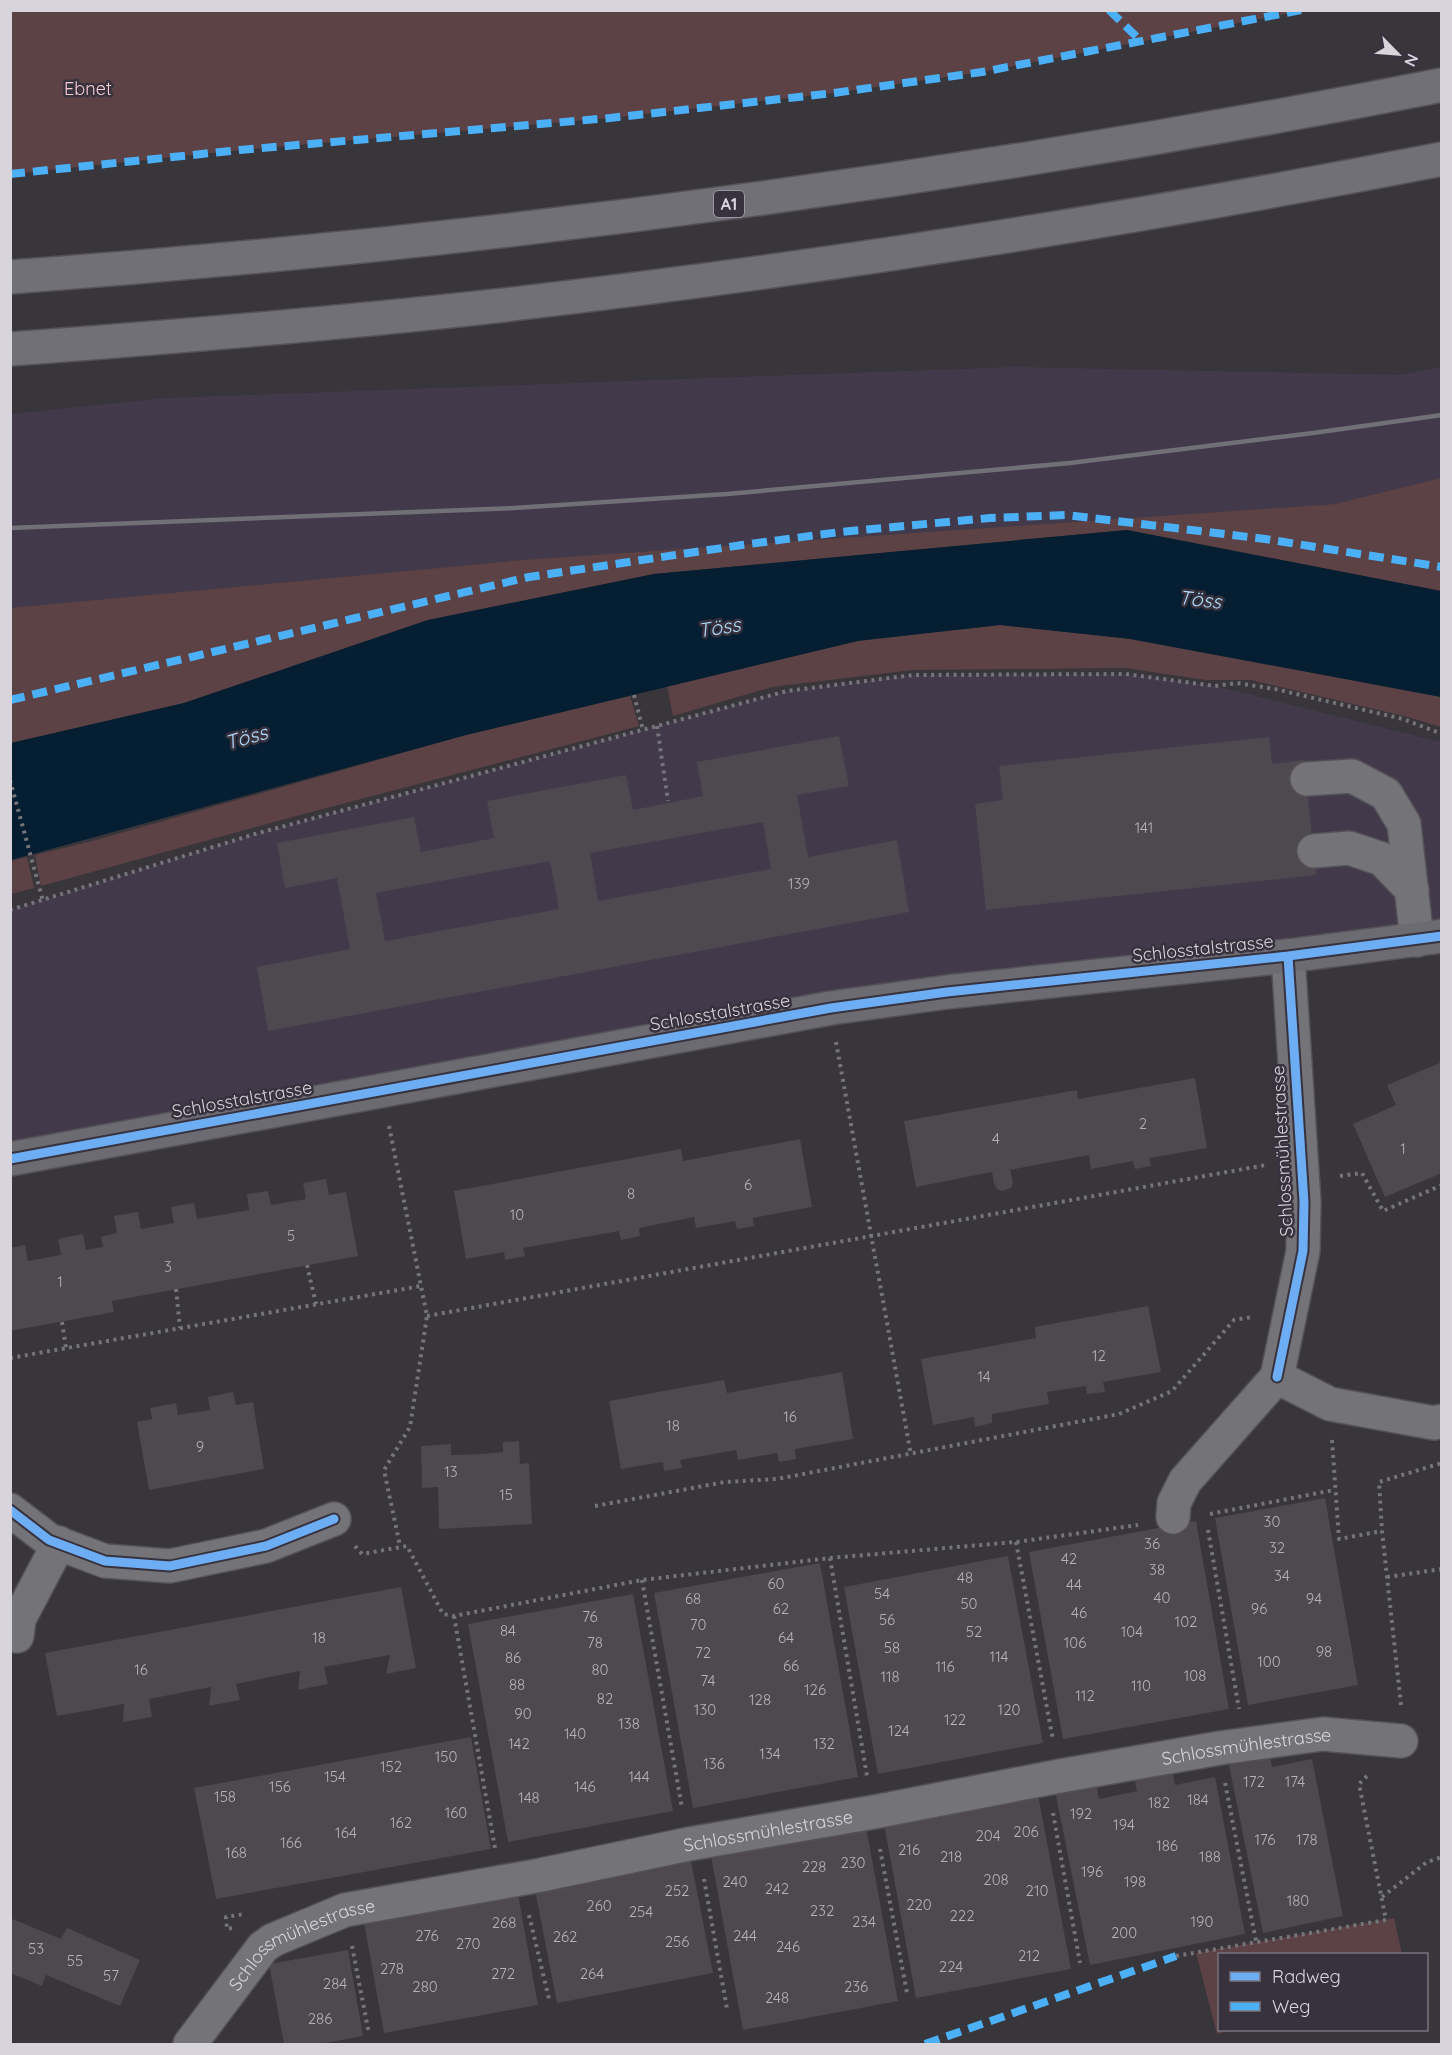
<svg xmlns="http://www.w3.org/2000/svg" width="1452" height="2055" viewBox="0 0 1452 2055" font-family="Quicksand,sans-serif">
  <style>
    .built { fill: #423a4b }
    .green { fill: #5d4245 }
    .water { fill: #051e31 }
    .building { fill: #4d494e; fill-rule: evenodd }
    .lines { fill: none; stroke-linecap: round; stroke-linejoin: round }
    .minor-casing { stroke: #555257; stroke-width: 36 }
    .major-casing { stroke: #555257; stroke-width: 36 }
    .highway-casing { stroke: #555257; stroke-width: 36 }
    .path { stroke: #747479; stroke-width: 4; stroke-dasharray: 3 4.5; stroke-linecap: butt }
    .minor { stroke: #737378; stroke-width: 33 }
    .major { stroke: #6b6b71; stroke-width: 33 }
    .highway { stroke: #707076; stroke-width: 33 }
    .rail { stroke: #707075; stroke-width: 4.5 }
    .quiet { stroke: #4cb0f7; stroke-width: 8; stroke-dasharray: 15 8; stroke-linecap: butt }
    .cycleway-casing { stroke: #38323e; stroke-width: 13 }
    .cycleway { stroke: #6dadf4; stroke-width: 9 }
    .labels { text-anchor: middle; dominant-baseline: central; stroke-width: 5; stroke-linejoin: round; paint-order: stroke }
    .number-label { font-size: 15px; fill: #b5b1b8 }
    .shield { fill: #38323e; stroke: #a8a3ad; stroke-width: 1.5 }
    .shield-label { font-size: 16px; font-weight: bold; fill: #d8d4dc }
    .park-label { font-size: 18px; fill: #f6cbcf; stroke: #38323e }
    .street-label { font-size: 18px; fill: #d8d4dc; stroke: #38323e }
    .water-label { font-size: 20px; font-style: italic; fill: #aedafb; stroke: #38323e }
  </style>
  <rect width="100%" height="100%" fill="#38353b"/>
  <!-- built -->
  <path class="built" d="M1013 367 1400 375 1441 367V478L1335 504 522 560 11 608V414L166 398Z
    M1126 674 1215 686 1441 742V934L947 992 11 1159V910L255 834 787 691 913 675Z"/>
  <!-- green -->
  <path class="green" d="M10 11 11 10 1301 11 982 72 834 93 610 118 240 150 11 174Z
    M1441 478V591L1127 530 654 574 428 620 184 703 11 743 10 608 522 560 1335 504Z
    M1001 625 1130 638 1441 697V727L1404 716 1251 680H1206L1125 668 912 670 772 687 673 716 667 686 858 640Z
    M630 696 639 726 300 815 41 886 35 855 96 840 466 735Z
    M27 857 34 888 11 894V861Z
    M1394 1918 1402 1954H1220V2030H1234L1217 2034 1196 1953Z"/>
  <!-- water -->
  <path class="water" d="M1127 530 1441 591V697L1130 639 1000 625 858 641 466 735 11 860V743L184 703 428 620 654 574Z"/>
  <!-- building -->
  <path class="building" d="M839 736 849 786 797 795 808 857 897 840 909 912 268 1031 257 967 350 949 337 878 285 888 277 843 414 817 421 852 494 838 487 801 626 775 633 810 703 796 697 762ZM763 822 771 869 598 901 590 853ZM550 861 559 909 385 941 376 893Z
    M1269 737 1272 764 1304 760 1316 875 986 910 975 804 1003 800 999 766Z
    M1442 1062V1173L1385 1197 1353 1124 1396 1105 1387 1085Z
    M1195 1078 1207 1148 1150 1158 1151 1166 1135 1169 1133 1161 1091 1169 1089 1155 1010 1170 1013 1182 1011 1188 1002 1191 997 1189 994 1184 992 1172 916 1187 904 1121 1077 1090 1078 1099Z
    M800 1139 812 1207 753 1218 754 1226 737 1229 735 1221 696 1228 694 1217 639 1228 640 1236 621 1240 619 1231 523 1248 525 1256 505 1260 504 1252 466 1259 454 1191 681 1149 683 1161Z
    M326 1179 329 1195 346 1192 358 1256 112 1301 114 1312 10 1331V1248L25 1245 28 1261 61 1255 58 1239 83 1234 86 1250 103 1247 101 1237 117 1233 114 1216 138 1212 141 1229 174 1223 171 1207 194 1203 197 1219 249 1210 247 1194 268 1191 271 1205 306 1199 303 1183Z
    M1148 1306 1161 1372 1103 1382 1105 1392 1087 1394 1086 1386 1047 1392 1049 1404 992 1414V1423L975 1427 974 1417 933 1425 921 1359 1036 1338 1035 1327Z
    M842 1372 853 1439 795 1449 796 1459 779 1462 777 1453 738 1460 736 1450 680 1460 682 1468 664 1471 663 1462 621 1469 609 1401 724 1380 727 1393Z
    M233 1392 236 1405 253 1402 264 1469 149 1490 137 1422 152 1419 150 1408 176 1403 178 1415 210 1410 208 1397Z
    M519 1441 520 1464 529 1463 532 1524 439 1529 438 1487 422 1488 421 1446 451 1444V1455L480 1454 503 1452V1442Z
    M1325 1498 1358 1685 1248 1705 1215 1518Z
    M1196 1521 1229 1709 1063 1739 1029 1552Z
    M1008 1556 1043 1743 878 1774 844 1587Z
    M820 1563 858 1777 693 1808 654 1593Z
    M401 1587 416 1668 386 1674 390 1655 324 1667 328 1684 298 1690 300 1671 236 1684 240 1700 209 1706 211 1687 149 1699 152 1717 123 1722 124 1704 57 1716 45 1653Z
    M633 1594 673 1811 508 1842 468 1624Z
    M471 1737 491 1849 216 1899 194 1788Z
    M1269 1751 1272 1767 1312 1759 1343 1916 1263 1933 1228 1760Z
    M1172 1769 1175 1785 1215 1777 1245 1934 1090 1965 1055 1791 1096 1783 1099 1799 1137 1791 1134 1776Z
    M1038 1795 1071 1969 916 1998 884 1824Z
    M866 1827 898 2001 743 2030 711 1856Z
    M690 1856 713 1973 557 2003 534 1885Z
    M517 1889 538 2005 384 2033 363 1917Z
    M10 1918 61 1939 67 1928 140 1960 120 2006 46 1975 42 1986 10 1973Z
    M348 1950 363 2036 320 2044H284L269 1964Z"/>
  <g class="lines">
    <!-- minor casing -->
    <g class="minor-casing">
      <g id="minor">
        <path d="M1307 779 1352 776 1386 794 1404 824 1417 940"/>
        <path d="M1314 851 1349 848 1382 859 1412 890"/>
        <path d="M1277 1377 1303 1251 1304 1202 1288 956"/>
        <path d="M10 1510 49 1540 105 1561 170 1566 266 1546 334 1519"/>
        <path d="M1173 1517 1174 1503 1185 1481 1277 1377 1330 1404 1434 1423 1442 1421"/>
        <path d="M17 1636 19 1619 59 1543"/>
        <path id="s1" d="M190 2044 263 1947 273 1940 345 1910 536 1876 689 1844 874 1812 1060 1776 1220 1748 1323 1734 1401 1741"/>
      </g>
    </g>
    <!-- major casing -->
    <g class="major-casing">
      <path id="major" d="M10 1159 831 1008 947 992 1288 956 1442 936"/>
    </g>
    <!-- highway casing -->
    <g class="highway-casing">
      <path id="highway" d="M10 277C491 242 968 178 1442 85
        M10 349C172 337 334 324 495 306 812 270 1128 220 1442 159"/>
    </g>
    <!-- path -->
    <path class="path" d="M634 695 643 730
      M657 726 668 801
      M10 780 43 901
      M10 910 255 834 787 691 913 675 1126 674 1215 686 1237 683 1275 689 1403 719 1442 734
      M836 1042 911 1455
      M389 1126 427 1316 410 1427 384 1470 400 1546
      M1340 1176 1362 1173 1383 1211 1442 1185
      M307 1265 316 1304
      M176 1289 180 1328
      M427 1316 1266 1165
      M62 1322 66 1348
      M10 1358 421 1286
      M1332 1440 1339 1539 1382 1531
      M595 1506 725 1482 777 1479 1119 1414 1172 1391 1234 1320 1252 1317
      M1210 1514 1334 1490
      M1208 1530 1239 1709
      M1016 1542 1053 1740
      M355 1546 362 1554 407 1546 443 1614 454 1616 642 1580 830 1558 1016 1542 1138 1525
      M830 1558 867 1776
      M1387 1577 1442 1569
      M642 1580 682 1808
      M454 1616 495 1848
      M1401 1705 1382 1531 1379 1482 1442 1463
      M1225 1783 1256 1941
      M1053 1813 1080 1963
      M880 1849 907 1993
      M704 1879 727 2009
      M1382 1897 1427 1862 1442 1857
      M529 1915 549 1999
      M232 1928 227 1929 226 1917 244 1914
      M352 1946 369 2034
      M1176 1956 1386 1920 1359 1784 1369 1774"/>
    <!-- minor -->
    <use href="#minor" class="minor"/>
    <!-- major -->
    <use href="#major" class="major"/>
    <!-- highway -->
    <use href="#highway" class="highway"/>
    <!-- rail -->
    <path class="rail" d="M10 528 514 508 727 494 1070 463 1313 433 1442 415"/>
    <!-- quiet -->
    <path class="quiet" d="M1109 10 1141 41
      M10 174 240 150 610 118 834 93 982 72 1301 10
      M10 700 529 577 742 545 840 532 990 518 1067 515 1265 539 1442 567
      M925 2044 1176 1956"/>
    <!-- cycleway casing -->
    <g class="cycleway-casing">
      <path id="cycleway" d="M10 1159 831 1008 947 992 1288 956 1442 936
        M1277 1377 1303 1251 1304 1202 1288 956
        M10 1510 49 1540 105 1561 170 1566 266 1546 334 1519"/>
    </g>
    <!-- cycleway -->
    <use href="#cycleway" class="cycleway"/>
  </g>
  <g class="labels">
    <!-- number labels -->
    <g class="number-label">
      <text x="1144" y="827">141</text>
      <text x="799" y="883">139</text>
      <text x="1143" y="1123">2</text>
      <text x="996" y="1138">4</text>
      <text x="1403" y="1148">1</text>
      <text x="748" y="1184">6</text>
      <text x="631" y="1193">8</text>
      <text x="517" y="1214">10</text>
      <text x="291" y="1235">5</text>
      <text x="168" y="1266">3</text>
      <text x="60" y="1281">1</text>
      <text x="1099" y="1355">12</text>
      <text x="984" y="1376">14</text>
      <text x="790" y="1416">16</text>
      <text x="673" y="1425">18</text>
      <text x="200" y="1446">9</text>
      <text x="451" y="1471">13</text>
      <text x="506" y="1494">15</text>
      <text x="1272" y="1521">30</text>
      <text x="1152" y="1543">36</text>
      <text x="1277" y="1547">32</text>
      <text x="1069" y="1558">42</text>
      <text x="1157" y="1569">38</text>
      <text x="1282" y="1575">34</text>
      <text x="965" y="1577">48</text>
      <text x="776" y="1583">60</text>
      <text x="1074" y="1584">44</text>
      <text x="882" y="1593">54</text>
      <text x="1162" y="1597">40</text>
      <text x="693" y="1598">68</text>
      <text x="1314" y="1598">94</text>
      <text x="969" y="1603">50</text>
      <text x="781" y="1608">62</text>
      <text x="1259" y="1608">96</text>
      <text x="1079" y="1612">46</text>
      <text x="590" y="1616">76</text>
      <text x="887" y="1619">56</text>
      <text x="1186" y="1621">102</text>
      <text x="698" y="1624">70</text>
      <text x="508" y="1630">84</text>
      <text x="974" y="1631">52</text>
      <text x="1132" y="1631">104</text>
      <text x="319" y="1637">18</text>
      <text x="786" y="1637">64</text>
      <text x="595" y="1642">78</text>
      <text x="1075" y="1642">106</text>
      <text x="892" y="1647">58</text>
      <text x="1324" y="1651">98</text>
      <text x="703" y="1652">72</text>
      <text x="999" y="1656">114</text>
      <text x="513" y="1657">86</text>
      <text x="1269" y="1661">100</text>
      <text x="791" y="1665">66</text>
      <text x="945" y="1666">116</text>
      <text x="141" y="1669">16</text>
      <text x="600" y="1669">80</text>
      <text x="1195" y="1675">108</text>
      <text x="890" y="1676">118</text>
      <text x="708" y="1680">74</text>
      <text x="517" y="1684">88</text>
      <text x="1141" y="1685">110</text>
      <text x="815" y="1689">126</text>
      <text x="1085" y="1695">112</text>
      <text x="605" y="1698">82</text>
      <text x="760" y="1699">128</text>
      <text x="705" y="1709">130</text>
      <text x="1009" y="1709">120</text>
      <text x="523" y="1713">90</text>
      <text x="955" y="1719">122</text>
      <text x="629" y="1723">138</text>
      <text x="899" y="1730">124</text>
      <text x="575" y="1733">140</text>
      <text x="519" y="1743">142</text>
      <text x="824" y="1743">132</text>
      <text x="770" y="1753">134</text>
      <text x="446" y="1756">150</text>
      <text x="714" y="1763">136</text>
      <text x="391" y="1766">152</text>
      <text x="335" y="1776">154</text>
      <text x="639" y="1776">144</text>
      <text x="1254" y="1781">172</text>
      <text x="1295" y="1781">174</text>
      <text x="280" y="1786">156</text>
      <text x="585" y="1786">146</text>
      <text x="225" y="1796">158</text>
      <text x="529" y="1797">148</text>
      <text x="1198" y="1799">184</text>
      <text x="1159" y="1802">182</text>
      <text x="456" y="1812">160</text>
      <text x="1081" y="1813">192</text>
      <text x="401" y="1822">162</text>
      <text x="1124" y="1824">194</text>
      <text x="1026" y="1831">206</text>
      <text x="346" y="1832">164</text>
      <text x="988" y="1835">204</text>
      <text x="1265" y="1839">176</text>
      <text x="1307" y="1839">178</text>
      <text x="291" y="1842">166</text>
      <text x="1167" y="1845">186</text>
      <text x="909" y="1849">216</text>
      <text x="236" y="1852">168</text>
      <text x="951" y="1856">218</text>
      <text x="1210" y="1856">188</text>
      <text x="853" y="1862">230</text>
      <text x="814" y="1866">228</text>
      <text x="1092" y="1871">196</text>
      <text x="996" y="1879">208</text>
      <text x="735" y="1881">240</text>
      <text x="1135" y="1881">198</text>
      <text x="777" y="1888">242</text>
      <text x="677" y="1890">252</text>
      <text x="1037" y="1890">210</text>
      <text x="1298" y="1900">180</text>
      <text x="919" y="1904">220</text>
      <text x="599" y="1905">260</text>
      <text x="822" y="1910">232</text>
      <text x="641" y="1911">254</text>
      <text x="962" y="1915">222</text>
      <text x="864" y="1921">234</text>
      <text x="1202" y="1921">190</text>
      <text x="504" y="1922">268</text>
      <text x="1124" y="1932">200</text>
      <text x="427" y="1935">276</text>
      <text x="745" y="1935">244</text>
      <text x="565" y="1936">262</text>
      <text x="677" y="1941">256</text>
      <text x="468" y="1943">270</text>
      <text x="788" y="1946">246</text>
      <text x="36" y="1948">53</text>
      <text x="1029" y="1955">212</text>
      <text x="75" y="1960">55</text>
      <text x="951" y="1966">224</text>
      <text x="392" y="1968">278</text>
      <text x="503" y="1973">272</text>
      <text x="592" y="1973">264</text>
      <text x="111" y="1975">57</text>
      <text x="335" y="1983">284</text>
      <text x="425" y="1986">280</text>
      <text x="856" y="1986">236</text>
      <text x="777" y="1997">248</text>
      <text x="320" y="2018">286</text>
    </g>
    <!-- shield labels -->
    <rect class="shield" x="714" y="191" width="30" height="26" rx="4.5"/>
    <g class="shield-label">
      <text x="729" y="204">A1</text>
    </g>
    <!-- park labels -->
    <g class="park-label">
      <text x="88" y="88">Ebnet</text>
    </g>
    <!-- street labels -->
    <g class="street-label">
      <text transform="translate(1203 948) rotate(-6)">Schlosstalstrasse</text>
      <text transform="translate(720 1012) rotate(-10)">Schlosstalstrasse</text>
      <text transform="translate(242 1099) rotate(-10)">Schlosstalstrasse</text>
      <text transform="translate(1282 1151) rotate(-93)">Schlossmühlestrasse</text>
      <text stroke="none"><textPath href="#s1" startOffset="1128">Schlossmühlestrasse</textPath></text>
      <text stroke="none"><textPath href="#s1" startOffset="642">Schlossmühlestrasse</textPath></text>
      <text stroke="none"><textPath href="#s1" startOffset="156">Schlossmühlestrasse</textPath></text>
    </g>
    <!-- water labels -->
    <g class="water-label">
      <text transform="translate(1200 599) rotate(6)">Töss</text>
      <text transform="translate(719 627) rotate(-9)">Töss</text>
      <text transform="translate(246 737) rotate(-16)">Töss</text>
    </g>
  </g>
  <!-- border -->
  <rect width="1452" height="2055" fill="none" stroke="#d8d4dc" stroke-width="24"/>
  <!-- legend -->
  <rect x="1218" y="1953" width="210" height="78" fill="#38323e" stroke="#78737d" stroke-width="1.5"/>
  <rect x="1230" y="1972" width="30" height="9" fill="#6dadf4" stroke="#78737d" stroke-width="1.5"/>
  <text x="1272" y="1983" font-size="18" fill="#d8d4dc">Radweg</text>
  <rect x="1230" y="2002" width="30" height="9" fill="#4cb0f7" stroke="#78737d" stroke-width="1.5"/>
  <text x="1272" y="2013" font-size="18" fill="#d8d4dc">Weg</text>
  <!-- north arrow -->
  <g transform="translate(1398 54) rotate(115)" stroke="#38323e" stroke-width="4.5" paint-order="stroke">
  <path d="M0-4.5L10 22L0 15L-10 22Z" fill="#d8d4dc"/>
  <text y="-9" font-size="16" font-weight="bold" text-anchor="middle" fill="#d8d4dc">N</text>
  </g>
</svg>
